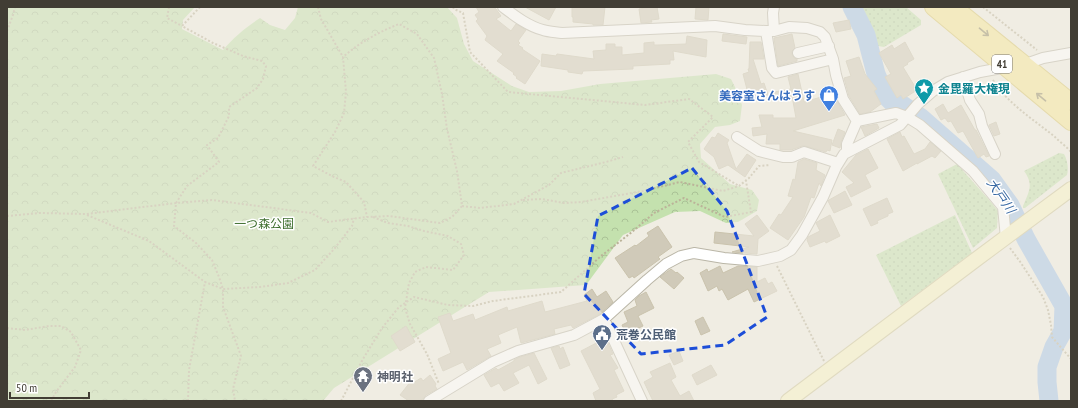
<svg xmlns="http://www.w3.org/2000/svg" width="1078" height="408" viewBox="0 0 1078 408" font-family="'PT Sans Narrow','Noto Sans JP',sans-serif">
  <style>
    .grass { fill: url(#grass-dots) }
    .park { fill: url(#park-crowns) }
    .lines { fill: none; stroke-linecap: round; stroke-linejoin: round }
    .river { stroke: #a3c3e9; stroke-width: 19 }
    .building { fill: #d0cab9; stroke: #cac3ad }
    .street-casing { stroke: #bab6a7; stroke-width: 12 }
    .secondary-casing { stroke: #ccc596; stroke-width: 16 }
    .primary-casing { stroke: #d8c568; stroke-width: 18 }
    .path { stroke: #bbb399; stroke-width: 2; stroke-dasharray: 2 2; stroke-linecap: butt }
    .street { stroke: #fff; stroke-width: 10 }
    .secondary { stroke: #f9f3c3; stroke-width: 14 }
    .primary { stroke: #f5e696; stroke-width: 16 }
    .oneway { stroke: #928960 }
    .marked { fill: none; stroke: #1d4ed8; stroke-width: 3; stroke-dasharray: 8 5; stroke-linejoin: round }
    .labels { text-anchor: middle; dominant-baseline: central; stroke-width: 3; stroke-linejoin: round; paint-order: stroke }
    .shield { fill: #fff; stroke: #7a7771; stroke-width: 1 }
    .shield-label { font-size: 11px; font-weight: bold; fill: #413d34 }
    .culture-label { font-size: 12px; font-weight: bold; fill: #0d838f; stroke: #fff; text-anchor: start }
    .shop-label { font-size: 12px; font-weight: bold; fill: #366cbe; stroke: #fff; text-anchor: end }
    .park-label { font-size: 12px; fill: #3d6d2d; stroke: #fff }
    .service-label { font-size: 12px; font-weight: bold; fill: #4e5e75; stroke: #fff; text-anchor: start }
    .worship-label { font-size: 12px; font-weight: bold; fill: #5b616d; stroke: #fff; text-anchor: start }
    .water-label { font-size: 13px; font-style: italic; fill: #3768a3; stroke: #fff }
  </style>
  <defs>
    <pattern id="grass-dots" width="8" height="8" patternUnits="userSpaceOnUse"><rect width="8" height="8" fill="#c4e1ae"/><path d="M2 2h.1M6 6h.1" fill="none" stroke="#aac296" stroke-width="1.8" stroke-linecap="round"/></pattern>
    <pattern id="park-crowns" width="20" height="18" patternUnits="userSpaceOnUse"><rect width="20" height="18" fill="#c4e1ae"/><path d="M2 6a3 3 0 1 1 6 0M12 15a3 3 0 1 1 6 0" fill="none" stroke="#aac296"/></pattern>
  </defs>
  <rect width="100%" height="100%" fill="#f0ede3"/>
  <!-- grass -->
  <path class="grass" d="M859 7H906L921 20V25L884 47 878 46Z
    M1059 153 1064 154C1067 159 1069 168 1067 175L1025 208H1023V206C1029 191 1034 185 1024 171Z
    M957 164 991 202 998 211 997 228 973 248 938 174Z
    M955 215 972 253 901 306 876 255Z"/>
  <!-- park -->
  <path class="park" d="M7 7H195L183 20 182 29 223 50C234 37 246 27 260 18L270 25 285 30 295 18 298 7H447L457 18 464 44 473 61 512 86 529 92 561 91 600 84 716 74 731 79 736 89 742 105 740 121 730 125 715 127 700 144 701 158 730 184 752 190 759 200 757 211 738 222 726 223 700 211 675 212 623 235 586 285 489 292 334 388 323 401H7Z"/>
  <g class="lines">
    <!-- river -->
    <path class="river" d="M852 7 866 35 876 74 885 95 893 103 904 106 920 117 992 180 1010 205 1026 239 1064 306 1063 331 1054 347 1047 367V382L1049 401"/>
  </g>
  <!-- building -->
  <path class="building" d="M476 7H493L496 9 501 16 496 19 511 31 516 24 526 30 518 41 520 43 518 45 523 48 522 49 540 61 525 84 516 78 517 77 513 74 514 73 497 61 503 54 485 40 487 36 476 21 478 19 475 15 479 12Z
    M525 7H556L549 20Z
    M572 7H605L603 25H593V24L573 22V17H572Z
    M651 7H657L659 19 651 20 652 22 641 23 639 9Z
    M696 7H709L708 20 695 19Z
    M849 20 851 29 836 32 833 23Z
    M723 34 747 37 746 44 722 41Z
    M792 34 795 48 792 51V54L794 58 797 59V61L778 66 774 38Z
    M687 36 707 40 706 57 673 51 674 60H670V64L633 66V69L583 71 582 74 568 72V70L541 66 542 54 556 56 557 54 594 59 593 51 606 50V44H615V47H622V55L644 53V43L654 42V45H658L686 44Z
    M750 42H761L764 59H753L761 84 764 83 768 95 753 99V96L749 97 743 74 749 72 748 69H749Z
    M905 42 914 59 907 63 908 64 903 67 917 90 903 99 901 95 897 98 885 77 891 74 879 53 892 45 894 49Z
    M859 57 865 74 877 89 874 91 881 104 870 112 860 114 849 96 844 78 851 76 846 61Z
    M798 74 804 102 828 95 830 103 837 101 845 115 793 131 832 140 830 151 827 150 826 152 805 146H802L791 150H780V144H766L767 134 753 136 752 128 762 127 759 115H773V118H796L792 96 776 99 774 92 791 89 788 77Z
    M943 104 948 113 961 105 975 130H976L989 156 986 157 984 154 978 158 963 131 958 133 951 121 948 122 945 118 941 120 935 109Z
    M996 122 1000 134 994 136 989 125Z
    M877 124 879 128 865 136 861 127Z
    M838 129 845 132 841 142 840 148 832 145Z
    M900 132 902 137 904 136 914 154 925 149 930 142 941 151 935 158 932 156 917 164V163L903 171 887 139Z
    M718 133 729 140 727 143 736 169 747 154 756 160 745 177 728 165 719 169 714 157 704 149 712 137 715 138Z
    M868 149 878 168 865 175 871 187 851 197 846 187 854 183 842 172 856 155Z
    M804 159 817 163 816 170 825 175 821 186 819 183 814 198 811 197 804 217 788 240 770 228 779 214 781 215 793 197 788 196 793 179 795 180 798 162Z
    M845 191 852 205 834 213 828 201 829 200Z
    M887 198 893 212 888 214V216L877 221 878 223 871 226 863 209Z
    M757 215 769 231 758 239 757 254 732 252 749 247 714 243 715 232 754 236 745 224Z
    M830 215 840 236 826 243 825 241 810 247 807 240 808 237 820 231 816 223 817 222Z
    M658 226 672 247 658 257 660 259 634 278 633 276 629 278 615 258 635 245 636 246 649 236 647 233Z
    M720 266 723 273 738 266 757 267V282L765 278 768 284 772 282 777 291 754 302 748 289 728 300 722 289 719 291 717 286 708 291 700 273 707 269 708 272Z
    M671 269 676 273 677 272 684 278 674 289 660 277Z
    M592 289 597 297 606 291 613 302 600 314 573 328 571 325 554 329 555 334 521 343 517 327 498 335 501 343 487 349 491 356 467 370 463 362 443 371 438 359 451 353 438 317 450 313 453 321 473 314 475 320 507 307 508 311 542 301 545 312 587 301 584 295Z
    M646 292 654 308 638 316 643 326 626 334 622 325 628 322 624 312 637 306 635 300 639 296Z
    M703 317 710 331 701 335 695 321Z
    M406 326 415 342 400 351 391 336Z
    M604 339H606L613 354 610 355 618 368 614 370 624 391 616 395 617 397 612 399 613 401H596L593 393 600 389 581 351Z
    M559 346 560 349 563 347 570 365 560 369 551 348Z
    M679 351 683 361 674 365 669 355Z
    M534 353 547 379 538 384 529 365 513 373 519 383 504 391 499 383 491 387 484 375 496 368 498 370 514 361V360L520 357Z
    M670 363 676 377 671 380 680 396 689 391 694 401H653L644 382 653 377 650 372Z
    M711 365 717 375 697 385 692 375Z
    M430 375 436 384 435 386 437 389 426 395 423 399 419 401H409L400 395 411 381 413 383 421 378 423 381Z"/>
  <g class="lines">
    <!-- street casing -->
    <g class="street-casing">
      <path id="street" d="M503 7C515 16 528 26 543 30 549 32 556 32 562 33L715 26 745 30 766 31H774L789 27 807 28 820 32 825 37 833 59 836 75 843 99 857 121 847 144V152
        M774 7 773 13 774 31
        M766 31 772 68 776 73 833 59
        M798 53 829 46
        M1023 65 1043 58 1071 53
        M963 77 970 100 979 114 982 126 995 154
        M857 121 896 113 907 117 920 125 973 171 1003 207 1006 238
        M737 137 759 151 783 157H792L804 152 838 163
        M604 319 642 401
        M429 401 493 362 518 351 574 335 604 319 647 280 666 264 681 256 694 253 724 258 758 261 780 256 791 250 802 235 823 197 836 167 844 154 900 125 918 104 933 91 948 82 980 72 1007 67"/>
    </g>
    <!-- secondary casing -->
    <g class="secondary-casing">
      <path id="secondary" d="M788 401 978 258 1071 189"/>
    </g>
    <!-- primary casing -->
    <g class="primary-casing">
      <path id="primary" d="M933 7 1071 122
        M954 7 1071 102"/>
    </g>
    <!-- path -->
    <path class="path" d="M169 7 167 18 182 26
      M200 7 182 26 213 43 243 56 262 61 266 66 263 79 257 88 229 107V116L218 138 207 145 219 162 187 186 176 203 174 226 196 243 212 260 219 277 223 289V307L241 356 233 389 235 401
      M318 7 321 19 343 57
      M453 7 454 9 463 13 470 52 508 92 645 105 689 99 713 117 688 142 699 162 739 186
      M983 7 1037 50
      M7 31 13 15 15 7
      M993 80C1008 104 1033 119 1055 137 1060 142 1067 147 1071 152
      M523 200 542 199 564 203 581 202 643 191 680 182 723 191 739 186 749 178 759 166 770 165
      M462 206 480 208 514 204 549 185 561 173 606 162 623 157
      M87 215 149 241 205 282
      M7 216 40 213 86 214 176 203 212 200 311 213 328 222 367 217 389 216 440 223 452 217 462 206 457 171 447 129 442 94 434 58 417 34 399 24C379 32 360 42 343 57L346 92 344 113 335 132 313 166 334 177 346 182 364 202 367 217
      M373 217 388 223 408 226 424 231 448 236 461 244 464 255 453 270 426 267 415 272 409 283 405 308 410 324 427 354 439 384
      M1010 248 1021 263 1043 297 1048 310 1051 325 1052 337 1071 359
      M777 266 824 361
      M7 328 25 330 49 326H61L71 332 81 350 75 367 56 392 51 401
      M188 401 189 370 205 282 223 289 260 287 288 283 315 270 335 248 352 226 354 218
      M341 401 363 359 382 328 399 307 414 297 448 305 473 306 493 301 561 292 601 256 632 232 654 213 684 198 725 217 751 212 746 181"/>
    <!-- street -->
    <use href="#street" class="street"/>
    <!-- secondary -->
    <use href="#secondary" class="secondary"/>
    <!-- primary -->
    <use href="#primary" class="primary"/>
  </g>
  <!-- one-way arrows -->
  <defs><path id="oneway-shaft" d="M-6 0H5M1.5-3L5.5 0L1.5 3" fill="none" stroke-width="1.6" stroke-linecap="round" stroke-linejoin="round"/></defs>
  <g class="oneway">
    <use href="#oneway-shaft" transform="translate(984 32) rotate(40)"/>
    <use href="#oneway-shaft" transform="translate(1041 97) rotate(-140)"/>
  </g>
  <!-- marked area -->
  <path d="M0 0H1078V408H0ZM692 168 727 211 767 317 725 345 641 354 584 294 598 216Z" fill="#f0ede3" fill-opacity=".55" fill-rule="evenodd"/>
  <path class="marked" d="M692 168 727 211 767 317 725 345 641 354 584 294 598 216Z"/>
  <!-- icons -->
  <defs>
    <g id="sight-pin" transform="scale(1)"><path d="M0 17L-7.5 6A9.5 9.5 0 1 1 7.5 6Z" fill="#0f9aa8" stroke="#fff"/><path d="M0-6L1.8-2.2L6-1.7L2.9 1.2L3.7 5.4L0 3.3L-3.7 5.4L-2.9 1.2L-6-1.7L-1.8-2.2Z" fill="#fff"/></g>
    <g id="shop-pin" transform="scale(1)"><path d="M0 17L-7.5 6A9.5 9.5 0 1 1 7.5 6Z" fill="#3f7fe0" stroke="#fff"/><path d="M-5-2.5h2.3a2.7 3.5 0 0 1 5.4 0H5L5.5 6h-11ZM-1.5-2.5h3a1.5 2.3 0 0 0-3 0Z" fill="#fff"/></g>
    <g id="civic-pin" transform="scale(1)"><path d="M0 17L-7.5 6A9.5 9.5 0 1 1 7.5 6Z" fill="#5c6f8a" stroke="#fff"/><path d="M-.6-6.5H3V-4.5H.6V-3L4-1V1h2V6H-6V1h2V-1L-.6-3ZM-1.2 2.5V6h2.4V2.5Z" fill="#fff"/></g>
    <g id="temple-pin" transform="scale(1)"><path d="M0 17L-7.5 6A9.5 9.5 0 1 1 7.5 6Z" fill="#6b7280" stroke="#fff"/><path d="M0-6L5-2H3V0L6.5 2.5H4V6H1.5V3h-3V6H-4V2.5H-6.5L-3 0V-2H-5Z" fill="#fff"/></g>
  </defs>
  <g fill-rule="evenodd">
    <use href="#sight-pin" x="924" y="88"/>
    <use href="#shop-pin" x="829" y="95"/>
    <use href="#civic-pin" x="602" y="334"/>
    <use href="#temple-pin" x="363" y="376"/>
  </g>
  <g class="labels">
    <!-- shield labels -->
    <rect class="shield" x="992" y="55" width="20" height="18" rx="3"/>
    <g class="shield-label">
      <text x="1002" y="64">41</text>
    </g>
    <!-- culture labels -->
    <g class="culture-label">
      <text x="938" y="88">金毘羅大権現</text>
    </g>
    <!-- shop labels -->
    <g class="shop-label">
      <text x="815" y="95">美容室さんはうす</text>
    </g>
    <!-- park labels -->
    <g class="park-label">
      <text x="264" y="223">一つ森公園</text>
    </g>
    <!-- service labels -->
    <g class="service-label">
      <text x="616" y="334">荒巻公民館</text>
    </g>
    <!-- worship labels -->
    <g class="worship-label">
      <text x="377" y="376">神明社</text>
    </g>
    <!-- water labels -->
    <g class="water-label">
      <text transform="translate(1001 196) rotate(55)">大戸川</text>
    </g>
  </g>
  <!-- border -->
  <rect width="1078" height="408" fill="none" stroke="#413d34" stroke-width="16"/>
  <!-- scale -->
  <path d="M10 392v6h79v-6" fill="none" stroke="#413d34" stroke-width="2"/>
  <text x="16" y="392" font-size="12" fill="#413d34" stroke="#ffffff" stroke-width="3" paint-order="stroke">50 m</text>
</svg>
